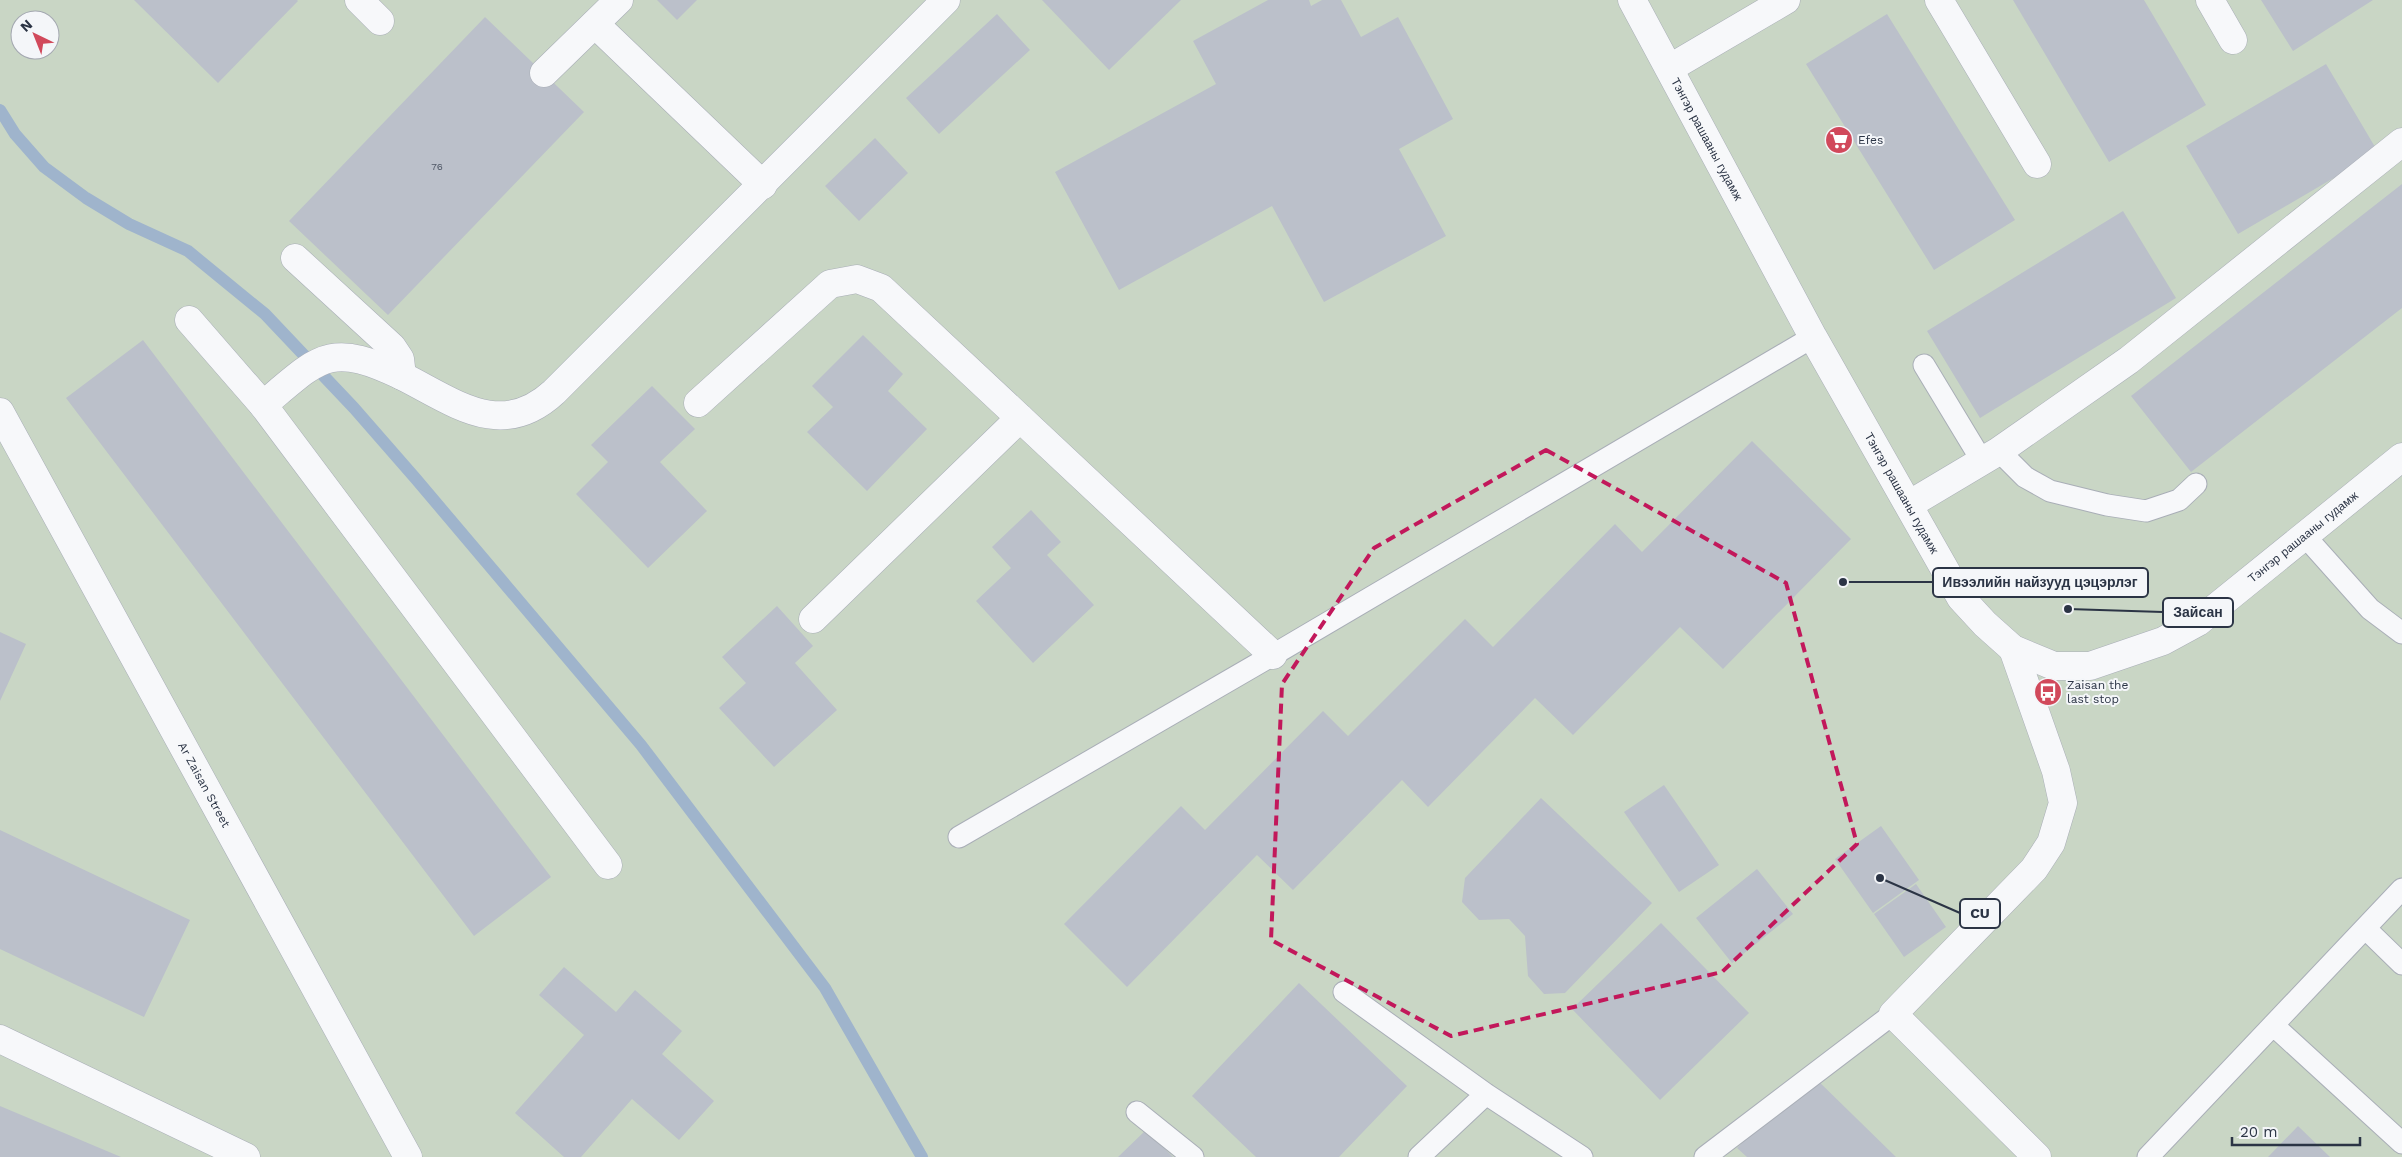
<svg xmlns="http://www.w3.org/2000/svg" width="2402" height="1157" viewBox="0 0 2402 1157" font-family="'Work Sans',sans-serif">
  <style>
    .green { fill: #c9d6c5; fill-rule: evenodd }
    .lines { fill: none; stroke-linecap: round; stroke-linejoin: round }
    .stream { stroke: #9fb4cc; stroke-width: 12 }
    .building { fill: #bbc0ca }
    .service-casing { stroke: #a9aeb7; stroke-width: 23 }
    .minor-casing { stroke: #a9aeb7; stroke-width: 29 }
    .tertiary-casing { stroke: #a9aeb7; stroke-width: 29 }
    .service { stroke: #f7f8fa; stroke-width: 21 }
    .minor { stroke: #f7f8fa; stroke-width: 28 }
    .tertiary { stroke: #f7f8fa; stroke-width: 28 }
    .marked { fill: none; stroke: #c2185b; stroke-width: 4; stroke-dasharray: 10 6; stroke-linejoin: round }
    .labels { text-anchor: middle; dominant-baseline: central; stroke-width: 4; stroke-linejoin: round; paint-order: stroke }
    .number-label { font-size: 10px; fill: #4f5766 }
    .street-label { font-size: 12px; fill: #2b3445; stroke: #f4f6f9 }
    .poi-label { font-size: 12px; fill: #2b3445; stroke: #f4f6f9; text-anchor: start }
    .leader { fill: none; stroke: #2b3445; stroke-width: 2 }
    .callout-dot { fill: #2b3445; stroke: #f4f6f9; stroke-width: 2 }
    .callout { fill: #f4f6f9; stroke: #2b3445; stroke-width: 2 }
    .callout-label { font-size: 14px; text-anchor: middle; font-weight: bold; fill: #2b3445 }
  </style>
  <rect width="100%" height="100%" fill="#e4e7ec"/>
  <!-- green -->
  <path class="green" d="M0 0H2402V1157H0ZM20 20H50V50H20Z"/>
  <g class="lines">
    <!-- stream -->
    <path class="stream" d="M0 110 15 134 44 167 86 198 129 224 188 251 265 314 354 408 416 479 641 745 825 988 922 1157"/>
  </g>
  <!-- building -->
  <path class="building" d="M134 0H297L298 1 218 83Z
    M657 0H697L677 20Z
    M1042 0H1181L1109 70Z
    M1268 0H1309L1311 6 1322 0H1341L1361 37 1398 17 1453 119 1399 149 1446 236 1324 302 1272 206 1119 290 1055 172 1216 84 1193 41Z
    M2013 0H2144L2206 105 2109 162Z
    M2261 0H2373L2293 51Z
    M997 14 1030 50 939 134 906 98Z
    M1887 14 2015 220 1934 270 1806 64Z
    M485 17 584 112 388 315 289 221Z
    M2326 64 2378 152 2238 234 2186 146Z
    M875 138 908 173 859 221 825 186Z
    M2402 184V308L2191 472 2131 396Z
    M2123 211 2176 298 1980 418 1927 331Z
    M863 335 903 374 888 391 927 429 867 491 807 432 833 407 812 386Z
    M143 340 551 877 474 936 66 398Z
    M652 386 695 429 660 462 707 511 648 568 576 494 608 462 591 445Z
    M1752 441 1851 539 1723 669 1680 627 1573 735 1535 698 1428 807 1402 780 1293 890 1257 855 1127 987 1064 924 1181 806 1205 830 1323 711 1348 736 1465 619 1493 647 1615 524 1642 552Z
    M1031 510 1061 542 1047 555 1094 605 1033 663 976 601 1011 568 992 547Z
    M777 606 813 646 795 663 837 710 774 767 719 708 746 683 722 657Z
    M0 632 26 644 0 701Z
    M1664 785 1719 865 1679 892 1624 812Z
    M1541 798 1652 903 1565 993 1544 994 1528 976 1525 936 1509 919 1479 920 1462 902 1465 878Z
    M1881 826 1919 880 1873 913 1835 859Z
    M0 830 190 920 144 1017 0 949Z
    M1757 869 1793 914 1732 963 1696 918Z
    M1916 884 1946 927 1904 957 1874 914Z
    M1661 923 1749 1013 1660 1100 1572 1009Z
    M564 967 616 1012 635 990 682 1031 662 1054 714 1101 679 1140 632 1099 581 1157H564L515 1113 584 1035 539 995Z
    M1299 983 1407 1086 1339 1157H1256L1192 1096Z
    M1810 1073 1896 1157H1747L1737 1148Z
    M0 1106 121 1157H0Z
    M2298 1126 2330 1157H2268Z
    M1146 1130 1173 1157H1118Z"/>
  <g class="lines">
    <!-- service casing -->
    <g class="service-casing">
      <path id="service" d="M1924 365 1982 461
        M1999 451 2025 477 2050 491 2107 505 2146 511 2179 500 2196 484
        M2304 535 2370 609 2402 633
        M959 837 1273 655 1813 337
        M2365 928 2402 964
        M1344 992 1486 1094 1582 1157
        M2273 1025 2402 1143
        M1137 1112 1193 1157
        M1419 1157 1486 1094
        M1705 1157 1893 1014
        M2148 1157 2402 889"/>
    </g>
    <!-- minor casing -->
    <g class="minor-casing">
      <g id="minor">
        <path d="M359 0 380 21"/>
        <path id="s1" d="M1632 0 1813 337 1961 598 1985 624 2013 649 2054 666H2090L2163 641 2198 622 2402 457"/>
        <path d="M1939 0 2037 164"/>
        <path d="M2210 0 2233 40"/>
        <path d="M595 24 763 185"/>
        <path d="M1670 68 1786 0"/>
        <path d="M544 73 619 0"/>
        <path d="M295 258 392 347 400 359 402 376C454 402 501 441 554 392L946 0"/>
        <path d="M189 320 263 405 608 865"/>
        <path d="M698 403 830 284 857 279 881 288 1020 418"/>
        <path d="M263 405C320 357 329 341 402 376"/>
        <path d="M1910 504 1999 451 2129 360 2402 142"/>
        <path d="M813 619 1020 418 1273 655"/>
        <path d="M2013 649 2056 771 2063 803 2051 843 2034 869 1893 1014 2037 1157"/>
        <path d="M0 1039 246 1157"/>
      </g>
    </g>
    <!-- tertiary casing -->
    <g class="tertiary-casing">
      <g id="tertiary">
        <path id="s2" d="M0 412 408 1157"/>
      </g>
    </g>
    <!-- service -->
    <use href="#service" class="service"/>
    <!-- minor -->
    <use href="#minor" class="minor"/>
    <!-- tertiary -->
    <use href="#tertiary" class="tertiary"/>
  </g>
  <!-- marked area -->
  <path class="marked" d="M1546 450 1786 583 1857 844 1722 972 1451 1036 1271 940 1282 684 1374 548Z"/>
  <!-- icons -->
  <defs>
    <g id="supermarket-disc" transform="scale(1.4375)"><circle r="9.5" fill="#d1495b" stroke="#f4f6f9"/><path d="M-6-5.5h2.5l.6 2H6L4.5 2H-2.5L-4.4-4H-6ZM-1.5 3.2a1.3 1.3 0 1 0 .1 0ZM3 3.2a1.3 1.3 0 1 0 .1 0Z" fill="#fff"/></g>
    <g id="bus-disc" transform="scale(1.4375)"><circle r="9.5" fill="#d1495b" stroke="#f4f6f9"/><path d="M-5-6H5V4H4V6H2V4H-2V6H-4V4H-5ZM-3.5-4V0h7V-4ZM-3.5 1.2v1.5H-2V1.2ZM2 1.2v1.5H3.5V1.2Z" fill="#fff"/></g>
  </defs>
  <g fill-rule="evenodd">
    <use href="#supermarket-disc" x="1839" y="140"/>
    <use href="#bus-disc" x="2048" y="692"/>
  </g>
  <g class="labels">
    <!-- number labels -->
    <g class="number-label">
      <text x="437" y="166">76</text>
    </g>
    <!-- street labels -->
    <g class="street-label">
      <text stroke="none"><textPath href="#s1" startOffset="158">Тэнгэр рашааны гудамж</textPath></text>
      <text stroke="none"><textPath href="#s1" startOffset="562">Тэнгэр рашааны гудамж</textPath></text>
      <text stroke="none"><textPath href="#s1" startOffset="1088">Тэнгэр рашааны гудамж</textPath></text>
      <text stroke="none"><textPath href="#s2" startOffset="425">Ar Zaisan Street</textPath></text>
    </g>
    <!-- poi labels -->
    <g class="poi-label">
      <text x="1858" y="140">Efes</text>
      <text x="2067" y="685">Zaisan the<tspan x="2067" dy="14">last stop</tspan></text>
    </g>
  </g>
  <!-- callouts -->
  <path class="leader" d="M1843 582L1933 582M2068 609L2163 612M1880 878L1960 913"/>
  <g class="callout-dot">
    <circle cx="1843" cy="582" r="5"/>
    <circle cx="2068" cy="609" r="5"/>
    <circle cx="1880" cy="878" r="5"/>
  </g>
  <g class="callout">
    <rect x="1933" y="568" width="215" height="29" rx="5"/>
    <rect x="2163" y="598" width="70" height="29" rx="5"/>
    <rect x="1960" y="899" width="40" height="29" rx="5"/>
  </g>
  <g class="callout-label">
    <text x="2040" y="587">Ивээлийн найзууд цэцэрлэг</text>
    <text x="2198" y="617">Зайсан</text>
    <text x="1980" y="918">CU</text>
  </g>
  <!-- north arrow -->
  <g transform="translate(35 35) rotate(317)"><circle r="24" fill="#f4f6f9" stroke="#a4a8b1"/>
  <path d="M0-4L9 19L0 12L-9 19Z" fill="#d1495b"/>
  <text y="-8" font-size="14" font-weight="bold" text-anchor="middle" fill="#2b3445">N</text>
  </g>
  <!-- scale -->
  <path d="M2232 1137v8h128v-8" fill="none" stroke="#2b3445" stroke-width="2.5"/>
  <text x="2240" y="1137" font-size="15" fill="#2b3445" stroke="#f4f6f9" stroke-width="4" paint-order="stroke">20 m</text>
</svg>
